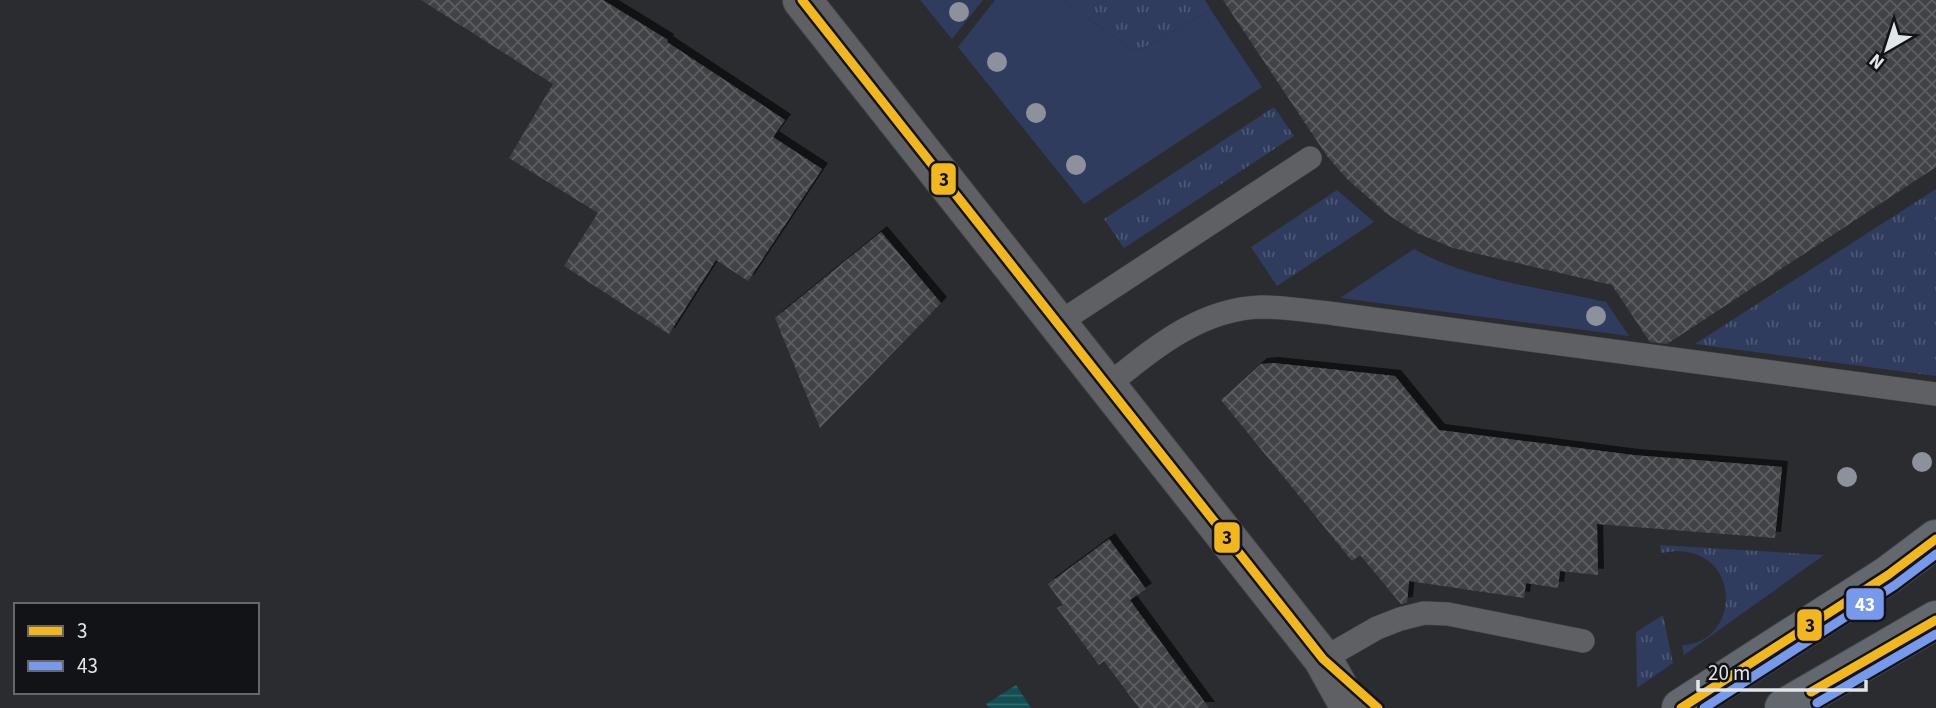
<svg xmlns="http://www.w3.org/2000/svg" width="1936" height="708" viewBox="0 0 1936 708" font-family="'Source Sans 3',sans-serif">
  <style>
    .grass { fill: url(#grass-tufts) }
    .garden { fill: #2f3c5e }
    .water { fill: url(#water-rules) }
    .building { fill: url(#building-cross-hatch); filter: url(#shadow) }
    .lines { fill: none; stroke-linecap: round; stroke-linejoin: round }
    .service-casing { stroke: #44474a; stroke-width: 24 }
    .tertiary-casing { stroke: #44474a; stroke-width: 40 }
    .primary-casing { stroke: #44474a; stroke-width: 40 }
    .service { stroke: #5e6063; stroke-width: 23 }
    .tertiary { stroke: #5e6063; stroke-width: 38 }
    .primary { stroke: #62686d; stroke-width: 38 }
    .bus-1-casing { stroke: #121317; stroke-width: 14 }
    .bus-2-casing { stroke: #121317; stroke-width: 14 }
    .bus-1 { stroke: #f1b71d; stroke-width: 9 }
    .bus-2 { stroke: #7699ec; stroke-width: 9 }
    .tree { fill: #8c919b }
    .line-badge { stroke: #121317; stroke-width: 2.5 }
    .badge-label { font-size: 19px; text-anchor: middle; font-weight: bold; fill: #fff }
    .pale-badge-label { font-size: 19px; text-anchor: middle; font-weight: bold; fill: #111 }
  </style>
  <defs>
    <pattern id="grass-tufts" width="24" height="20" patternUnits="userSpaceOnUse" patternTransform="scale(1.75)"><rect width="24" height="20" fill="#2f3c5e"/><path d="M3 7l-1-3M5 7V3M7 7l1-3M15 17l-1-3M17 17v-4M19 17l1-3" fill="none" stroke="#4d5875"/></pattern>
    <pattern id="water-rules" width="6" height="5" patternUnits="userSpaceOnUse" patternTransform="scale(1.75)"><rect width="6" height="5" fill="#114f53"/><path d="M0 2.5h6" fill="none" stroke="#33686c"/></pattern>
    <pattern id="building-cross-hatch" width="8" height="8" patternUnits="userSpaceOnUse" patternTransform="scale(1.75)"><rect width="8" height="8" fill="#414346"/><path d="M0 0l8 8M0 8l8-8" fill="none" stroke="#5c5e61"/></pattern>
    <filter id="shadow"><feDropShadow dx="6" dy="-6" stdDeviation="0" flood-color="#0009"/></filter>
  </defs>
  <rect width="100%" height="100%" fill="#2a2c30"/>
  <!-- grass -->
  <path class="grass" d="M1062 0H1205L1211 10 1136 52Z
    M1274 107 1294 136 1124 248 1104 219Z
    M1936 189V376L1695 344Z
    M1337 190 1374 222 1277 286 1251 247Z
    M1660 545 1824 555 1684 655 1682 645C1745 643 1742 536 1661 553Z
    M1663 615 1673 663 1637 688 1636 632Z"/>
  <!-- garden -->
  <path class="garden" d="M920 0H983L952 39Z
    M995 0H1062L1136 52 1211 10 1262 87 1084 204 958 47Z
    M1414 249C1468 280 1544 288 1606 302L1629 336 1340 298Z"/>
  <!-- water -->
  <path class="water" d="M1016 685 1031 708H989L986 704Z"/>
  <!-- building -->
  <path class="building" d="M421 0H603L668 40 667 42 785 120 773 137 822 169 748 281 716 260 669 334 564 266 598 213 509 158 553 84Z
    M1223 0H1936V167L1667 344 1650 342 1612 285 1453 248 1417 233 1387 214 1347 179 1327 156Z
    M881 232 941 303 820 428 775 318Z
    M1273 363 1395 376 1439 430 1633 455 1782 467 1775 538 1597 524 1598 575 1560 571 1558 588 1526 583 1524 598 1409 581 1407 603 1401 604 1360 555 1352 561 1221 400 1261 364Z
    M1109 539 1146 589 1130 600 1209 708H1139L1104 661 1099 665 1057 608 1063 605 1048 584Z"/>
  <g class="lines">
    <!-- service casing -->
    <g class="service-casing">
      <path id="service" d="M1057 324 1310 158
        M1107 386C1153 349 1199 309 1261 307 1286 307 1311 311 1336 314L1936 394
        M1323 659 1377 628 1400 619 1424 613 1448 614 1583 641"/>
    </g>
    <!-- tertiary casing -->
    <g class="tertiary-casing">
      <path id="tertiary" d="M802 0 1323 659 1350 708"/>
    </g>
    <!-- primary casing -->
    <g class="primary-casing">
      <path id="primary" d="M1681 708 1888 575 1936 539
        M1784 708 1936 620"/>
    </g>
    <!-- service -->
    <use href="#service" class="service"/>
    <!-- tertiary -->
    <use href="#tertiary" class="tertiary"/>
    <!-- primary -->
    <use href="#primary" class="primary"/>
    <!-- bus-1 casing -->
    <g class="bus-1-casing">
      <path id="bus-1" d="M802 0 1323 659 1378 708
        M1811 692 1936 620
        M1681 708 1888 575 1936 539"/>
    </g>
    <!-- bus-2 casing -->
    <g class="bus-2-casing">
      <path id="bus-2" d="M1817 703 1936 634
        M1704 708 1895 585 1936 554"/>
    </g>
    <!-- bus-1 -->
    <use href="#bus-1" class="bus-1"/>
    <!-- bus-2 -->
    <use href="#bus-2" class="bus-2"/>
  </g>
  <!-- trees -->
  <g class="tree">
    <circle cx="959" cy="12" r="10"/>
    <circle cx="997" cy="62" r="10"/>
    <circle cx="1036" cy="113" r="10"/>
    <circle cx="1076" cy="165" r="10"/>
    <circle cx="1596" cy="316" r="10"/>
    <circle cx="1922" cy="462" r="10"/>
    <circle cx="1847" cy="477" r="10"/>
  </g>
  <g class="line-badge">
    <rect x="930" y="162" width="27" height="34" rx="7" fill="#f1b71d"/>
    <rect x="1213" y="521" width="28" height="33" rx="7" fill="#f1b71d"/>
    <rect x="1845" y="587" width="40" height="34" rx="7" fill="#7699ec"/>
    <rect x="1796" y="608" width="27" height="34" rx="7" fill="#f1b71d"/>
  </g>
  <g class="badge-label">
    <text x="1865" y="611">43</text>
  </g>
  <g class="pale-badge-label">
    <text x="944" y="186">3</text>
    <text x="1227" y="544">3</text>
    <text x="1810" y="632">3</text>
  </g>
  <!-- legend -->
  <rect x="14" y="603" width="245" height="91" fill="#121317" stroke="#65676b" stroke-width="2"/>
  <rect x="28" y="626" width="35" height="10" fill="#f1b71d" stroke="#65676b" stroke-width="2"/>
  <text x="77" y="638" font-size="21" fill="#e2e5ea">3</text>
  <rect x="28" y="661" width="35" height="10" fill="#7699ec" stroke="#65676b" stroke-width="2"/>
  <text x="77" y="673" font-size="21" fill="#e2e5ea">43</text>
  <!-- north arrow -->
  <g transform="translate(1887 49) rotate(219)" stroke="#121317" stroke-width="5" paint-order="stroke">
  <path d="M0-5L12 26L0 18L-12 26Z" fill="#e2e5ea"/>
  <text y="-10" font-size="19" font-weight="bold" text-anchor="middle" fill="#e2e5ea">N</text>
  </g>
  <!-- scale -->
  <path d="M1698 680v10h168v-10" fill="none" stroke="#e2e5ea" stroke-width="3.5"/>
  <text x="1708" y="680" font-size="21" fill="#e2e5ea" stroke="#121317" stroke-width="5" paint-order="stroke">20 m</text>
</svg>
